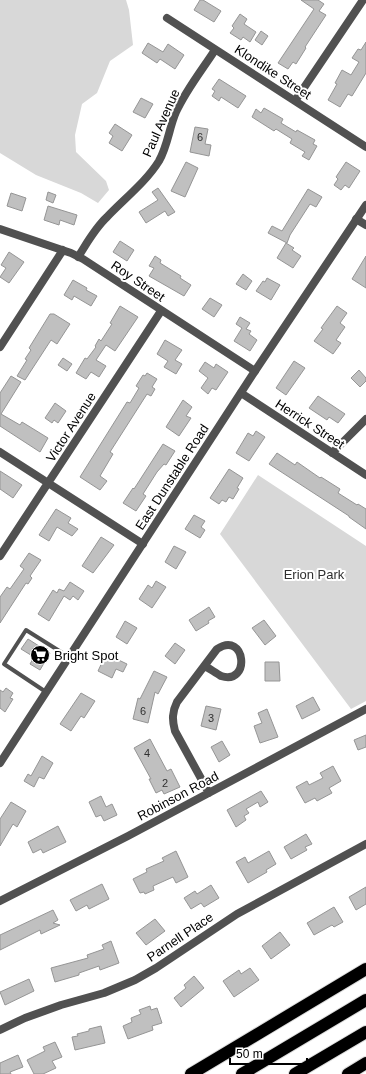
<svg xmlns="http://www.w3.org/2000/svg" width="366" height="1074" viewBox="0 0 366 1074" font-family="Arial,sans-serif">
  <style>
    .green { fill: #d8d8d8 }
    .building { fill: #c0c0c0; stroke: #959595 }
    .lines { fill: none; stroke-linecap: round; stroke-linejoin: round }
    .motorway-casing { stroke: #dbdbdb; stroke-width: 14 }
    .service { stroke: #515151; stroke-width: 4 }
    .minor { stroke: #515151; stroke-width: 8 }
    .tertiary { stroke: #515151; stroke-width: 8 }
    .motorway { stroke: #000; stroke-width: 12 }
    .labels { text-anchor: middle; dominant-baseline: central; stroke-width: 4; stroke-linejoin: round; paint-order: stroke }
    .number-label { font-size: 11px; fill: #303030 }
    .street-label { font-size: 13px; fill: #000; stroke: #fff }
    .park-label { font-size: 13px; fill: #2f2f2f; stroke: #fff }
    .poi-label { font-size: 13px; fill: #000; stroke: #fff; text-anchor: start }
  </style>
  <rect width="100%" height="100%" fill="#fff"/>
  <!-- green -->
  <path class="green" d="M0 0H126L129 10 133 45 110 61 97 93 82 104 75 135 76 152 106 181 109 190 98 203 81 193 36 175 0 153Z
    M258 475 366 546V701L351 709 220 534Z"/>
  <!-- building -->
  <path class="building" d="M200 0H203L221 11 214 22 194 10Z
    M301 0H318L324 4 319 11 326 15 305 47 306 48 296 64 293 62 288 69 278 63 314 9Z
    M240 14 247 19 244 24 256 32 250 42 243 37 241 40 230 33 234 28 232 26Z
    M261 31 268 36 262 45 255 40Z
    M366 42V73L352 96 348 94 340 107 328 100 337 84 335 83 342 70 351 75 359 62 352 58 358 49 361 50Z
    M148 43 163 52 168 44 184 55 175 69 160 59 157 63 142 53Z
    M219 79 246 96 238 108 221 97 219 101 212 96 215 91 212 89Z
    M141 98 153 104 145 118 133 112Z
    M264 108 283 119 281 123 296 132 297 130 315 140 313 144 317 146 309 160 302 156 305 152 290 143 292 139 276 129 274 131 252 117 256 109 261 113Z
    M115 124 132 135 122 151 109 143 113 136 109 133Z
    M195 127 208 129 205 144 211 145 209 156 190 152Z
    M186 162 198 168 185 197 171 191Z
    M346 162 360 171 349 188 345 185 341 190 334 185 338 179 336 177Z
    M158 188 175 212 168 216 165 211 146 223 139 212 158 200 152 192Z
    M308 189 322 197 316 207 310 204 290 235 287 243 268 233 272 226 282 231Z
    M48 192 56 195 53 203 46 200Z
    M11 193 26 198 22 211 7 206Z
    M48 206 77 215 74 225 60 220 59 225 44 220Z
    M120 241 134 250 127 261 113 252Z
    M286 243 294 248 292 250 301 256 293 268 277 258Z
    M9 252 24 262 9 283 0 277 6 268 1 265Z
    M155 256 161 260 160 263 181 276 180 278 191 285 184 296 149 276 154 268 149 266Z
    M366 256V288L352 279Z
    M243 274 252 281 246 290 236 284Z
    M267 278 280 285 271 300 256 291 263 281 265 282Z
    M73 280 87 288 86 290 97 296 91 306 74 296 72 300 64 295Z
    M210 298 222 305 214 317 202 309Z
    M120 306 138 317 115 351 106 345 96 360 106 366 99 377 91 372 86 379 76 373 85 358 87 359 96 347 95 346 99 339 101 341 112 324 110 323Z
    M337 306 347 313 340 323 345 327 336 340 341 343 333 354 314 341 323 329 321 328Z
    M50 314H54L70 324 57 344 51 340 25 380 17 376 27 360 25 359 31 350 29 348Z
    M240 317 250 323 246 329 251 331 249 334 257 340 250 351 234 341 242 328 236 324Z
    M165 340 182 350 175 360 182 364 176 374 164 367 168 361 157 354Z
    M63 358 72 364 67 371 58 365Z
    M294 361 305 368 286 395 276 388Z
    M205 362 214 368 216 364 228 372 216 390 212 388 208 394 201 388 208 378 199 371Z
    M359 370 366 378V381L360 387 351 378Z
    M147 373 157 379 152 387 155 389 151 396 147 394 110 452 113 454 100 476 107 481 100 490 80 477 127 402 130 403 139 388 136 386 143 375 145 376Z
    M11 376 21 382 1 414 20 425 22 422 48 438 40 452 0 426V393Z
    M318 396 345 414 338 423 329 417 327 420 309 408Z
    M183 400 192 407 186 416 191 418 179 436 166 427Z
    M55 403 66 411 58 423 54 420 52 423 45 418Z
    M256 431 265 437 249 461 236 453 248 433 253 436Z
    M163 444 175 451 166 465 164 464 157 472 143 494 146 496 136 511 123 503 133 488 134 489Z
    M277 453 295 465 297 462 320 478 321 477 340 489 338 493 357 505 358 504 366 509V529L349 517V516L269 464Z
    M229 469 243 478 237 488 239 489 233 499 229 497 226 502 222 500 219 504 210 498Z
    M0 471 22 485 13 498 0 489Z
    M56 509 71 518 68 523 78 529 72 536 57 527 49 541 39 535Z
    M194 515 205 521 201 527 205 530 200 538 185 529Z
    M101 537 114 545 93 573 82 566Z
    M174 546 186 552 176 569 165 562Z
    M29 553 41 560 30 576 32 578 28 584 26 583 0 623V597L7 587 10 589 24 569 20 566Z
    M156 581 166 587 152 608 139 599 148 585 152 588Z
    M70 582 84 591 78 600 73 596 70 600 64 596 49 621 38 614 53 590 57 593 59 589 64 591Z
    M209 607 215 617 208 621 209 623 196 631 189 620Z
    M264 620 276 636 265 645 252 628Z
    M125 621 137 628 127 644 116 637Z
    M28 639 50 653 40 670 30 664 34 657 21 649Z
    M175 643 185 650 175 664 165 656Z
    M106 654 127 664 123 672 116 669 112 678 98 671Z
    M265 662H279L280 681H265Z
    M154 671 167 677 158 694 155 692 148 723 133 719 138 698 140 699Z
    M6 688 13 693 10 698 13 699 5 712 0 708V690L3 692Z
    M81 693 95 701 84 718 81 716 71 731 60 724Z
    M313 697 320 710 302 719 296 706Z
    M206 706 221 709 216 730 201 726Z
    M267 709 278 737 260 743 254 726 262 723 258 713Z
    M366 735V747L358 750 354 740Z
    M150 739 167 771 171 769 180 787 164 794 162 790 156 793 149 779H151L134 748Z
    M222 741 230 755 219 762 211 747Z
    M42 756 53 763 44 779 39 777 34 787 24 781 28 774 31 776Z
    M333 766 341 781 329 788 332 793 317 801 315 798 305 803 296 787 307 781 309 785 323 778 320 773Z
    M261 791 268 802 260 807 258 802 246 809 249 813 244 816 246 820 236 827 227 810Z
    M101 796 106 807 112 804 117 815 104 821 101 815 96 817 89 802Z
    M11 802 26 811 17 827 13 824 0 846V819Z
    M58 826 66 842 43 853 41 849 33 853 28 842Z
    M306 834 312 844 305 847 307 850 291 859 284 847Z
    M176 851 188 877 176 883 173 877 153 886 154 890 145 894 144 892 140 893 133 879 147 872 146 869 164 861 162 858Z
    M269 851 276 864 266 870 267 872 248 883 236 862 245 857 248 863Z
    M102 884 109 899 89 909 87 905 76 911 70 900Z
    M211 885 219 898 204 907 201 903 191 909 184 898 195 891 197 894Z
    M366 887V904L356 910 349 897Z
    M334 907 343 922 334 927 332 925 314 935 307 923Z
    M53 910 58 920 53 923 60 925 41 934 40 930 0 950V935Z
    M155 919 165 931 146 945 136 933Z
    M280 932 290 945 271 959 262 946Z
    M111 941 119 963 100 970 99 966 79 973V975L55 982 51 968 88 958 87 955 104 949 102 945Z
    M250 968 259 980 234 997 223 981 239 970 241 974Z
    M194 976 204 988 181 1007 174 998 186 988 184 985Z
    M29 979 34 991 5 1005 0 992Z
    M150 1006 151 1010 157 1008 162 1023 152 1026 153 1030 128 1039 123 1026 132 1022 131 1018 141 1014 139 1010Z
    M101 1026 105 1043 75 1050 72 1037 78 1036 77 1034 89 1031V1029Z
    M55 1042 62 1057 52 1061 56 1068 43 1074H34L27 1060 45 1051 43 1047Z
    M18 1055 23 1067 10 1072 11 1074H0V1063Z"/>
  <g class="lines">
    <!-- motorway casing -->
    <g class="motorway-casing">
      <path id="motorway" d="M191 1074 366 969
        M242 1074 366 1000
        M295 1074 366 1032
        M348 1074 366 1063"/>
    </g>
    <!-- service -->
    <path class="service" d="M46 692 4 664 26 630 69 657"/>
    <!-- minor -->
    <path class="minor" d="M167 18 366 147
      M295 101 363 0
      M356 219 366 225
      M0 229 71 253 83 259 255 371
      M78 257C87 243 95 228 107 217 124 199 146 182 159 161 168 145 169 128 176 112 186 90 202 70 215 50
      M0 347 63 250
      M241 393 366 475
      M0 452 143 544
      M332 453 366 419
      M0 556 161 311
      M205 666C210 669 216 673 221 676 251 686 246 630 217 649L177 702C172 712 172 720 175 731L209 793
      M0 901 128 836 366 709
      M0 1030 25 1018 61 1005 104 993 135 980 156 968 237 914 366 844"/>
    <!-- tertiary -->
    <path class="tertiary" d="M0 763 255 371 366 205"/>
    <!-- motorway -->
    <use href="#motorway" class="motorway"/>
  </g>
  <!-- icons -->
  <defs>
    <g id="supermarket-disc" transform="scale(1)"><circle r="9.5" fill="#000" stroke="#fff"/><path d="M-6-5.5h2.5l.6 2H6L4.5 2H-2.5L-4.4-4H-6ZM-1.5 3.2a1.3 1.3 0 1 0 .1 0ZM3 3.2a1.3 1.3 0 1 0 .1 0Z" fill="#fff"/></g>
  </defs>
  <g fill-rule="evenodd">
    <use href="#supermarket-disc" x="40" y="655"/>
  </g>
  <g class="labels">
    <!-- number labels -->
    <g class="number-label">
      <text x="200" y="137">6</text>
      <text x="143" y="711">6</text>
      <text x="211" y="718">3</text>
      <text x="147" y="753">4</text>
      <text x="165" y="783">2</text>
    </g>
    <!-- street labels -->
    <g class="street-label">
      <text transform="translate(273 72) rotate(33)">Klondike Street</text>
      <text transform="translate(161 123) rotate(-66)">Paul Avenue</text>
      <text transform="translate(138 281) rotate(34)">Roy Street</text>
      <text transform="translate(310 424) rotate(33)">Herrick Street</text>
      <text transform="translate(71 427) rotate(-57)">Victor Avenue</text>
      <text transform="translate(172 477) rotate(-57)">East Dunstable Road</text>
      <text transform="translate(178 796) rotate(-28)">Robinson Road</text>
      <text transform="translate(180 937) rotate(-34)">Parnell Place</text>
    </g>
    <!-- park labels -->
    <g class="park-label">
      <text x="314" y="574">Erion Park</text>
    </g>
    <!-- poi labels -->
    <g class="poi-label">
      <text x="54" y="655">Bright Spot</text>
    </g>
  </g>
  <!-- scale -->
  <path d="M230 1058v6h77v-6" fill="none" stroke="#000000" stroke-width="2"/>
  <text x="236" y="1058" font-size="12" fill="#000000" stroke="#ffffff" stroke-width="3" paint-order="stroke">50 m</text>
</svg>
